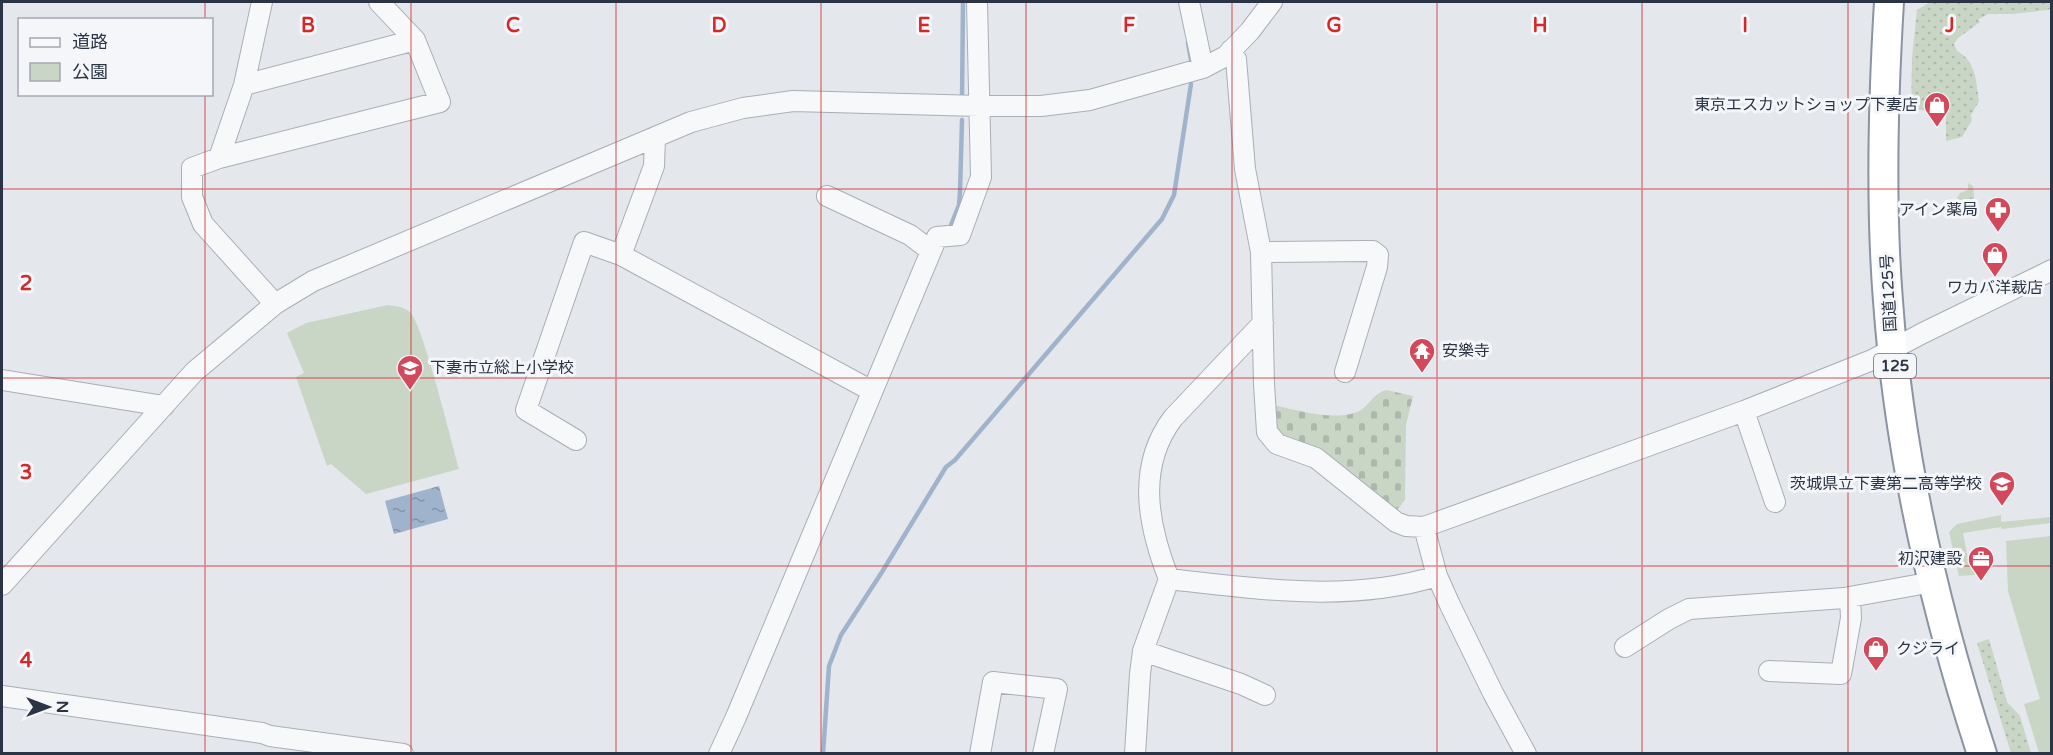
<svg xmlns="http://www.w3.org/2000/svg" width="2053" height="755" viewBox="0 0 2053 755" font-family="'Varela Round','Noto Sans JP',sans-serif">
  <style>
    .grass { fill: url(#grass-dots) }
    .forest { fill: url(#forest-firs) }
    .cemetery { fill: url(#cemetery-stones) }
    .green { fill: #c9d6c5 }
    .water { fill: url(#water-ripples) }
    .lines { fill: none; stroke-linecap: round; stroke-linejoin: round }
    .stream { stroke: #9fb4cc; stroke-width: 4.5 }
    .minor-casing { stroke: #a9aeb7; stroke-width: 22 }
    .highway-casing { stroke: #8b94a3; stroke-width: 32 }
    .minor { stroke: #f7f8fa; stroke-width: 20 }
    .highway { stroke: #fff; stroke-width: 28 }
    .grid { fill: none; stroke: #d62828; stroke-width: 1.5; stroke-opacity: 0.55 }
    .labels { text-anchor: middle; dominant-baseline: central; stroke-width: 6; stroke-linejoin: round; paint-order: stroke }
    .shield { fill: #f4f6f9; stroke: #676e7b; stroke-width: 1.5 }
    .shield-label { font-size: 15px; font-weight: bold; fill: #2b3445 }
    .poi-label { font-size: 16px; fill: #2b3445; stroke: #f4f6f9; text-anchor: end }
    .street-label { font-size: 16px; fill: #2b3445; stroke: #f4f6f9 }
    .grid-label { font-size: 20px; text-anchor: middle; font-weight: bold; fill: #d62828; stroke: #f4f6f9; stroke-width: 6; stroke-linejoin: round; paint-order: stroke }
  </style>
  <defs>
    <pattern id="grass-dots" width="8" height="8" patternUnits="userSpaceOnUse" patternTransform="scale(1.5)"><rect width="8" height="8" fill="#c9d6c5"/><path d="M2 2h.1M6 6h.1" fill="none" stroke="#adb8ab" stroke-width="1.8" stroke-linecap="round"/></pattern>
    <pattern id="forest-firs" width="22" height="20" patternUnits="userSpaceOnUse" patternTransform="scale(1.5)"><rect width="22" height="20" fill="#c9d6c5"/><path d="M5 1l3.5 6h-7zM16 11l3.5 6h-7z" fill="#adb8ab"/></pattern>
    <pattern id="cemetery-stones" width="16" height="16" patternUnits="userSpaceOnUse" patternTransform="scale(1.5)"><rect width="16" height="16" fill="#c9d6c5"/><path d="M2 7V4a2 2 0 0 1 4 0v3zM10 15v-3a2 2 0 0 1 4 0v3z" fill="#adb8ab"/></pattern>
    <pattern id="water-ripples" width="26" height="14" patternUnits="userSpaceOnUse" patternTransform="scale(1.5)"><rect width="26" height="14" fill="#9fb4cc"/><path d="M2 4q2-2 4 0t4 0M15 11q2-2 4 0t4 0" fill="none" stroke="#8293a7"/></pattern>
  </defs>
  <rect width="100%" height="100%" fill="#e4e7ec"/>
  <!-- grass -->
  <path class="grass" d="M1930 2H2051V9L2047 10 2013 14H1988L1978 20 1980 22 1958 38 1954 44 1957 51C1976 61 1976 81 1979 101L1971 115 1972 120 1962 137 1946 141V110H1911L1912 58 1917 10Z
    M1989 639 2007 702 2020 716 2031 753H2011L1977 643Z"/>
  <!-- forest -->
  <path class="forest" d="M1968 183 1973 186 1975 208 1972 216H1966L1964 210 1959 209 1956 200 1960 193 1968 190Z"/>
  <!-- cemetery -->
  <path class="cemetery" d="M1386 390 1413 396 1406 425 1405 500 1397 510 1283 437 1275 428 1273 405C1296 410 1339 423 1361 410 1371 403 1374 393 1386 390Z"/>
  <!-- green -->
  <path class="green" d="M388 305C395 306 404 307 410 312 423 325 452 444 459 469L366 494 331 464 327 466 296 377 304 373 287 333 306 323Z
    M2001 515V522L2051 517V523L2002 529 2001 527 1963 533 1969 565 1972 568 1989 564 1990 570H1987L1988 574 1959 576 1949 532 1957 524Z
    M2051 536V753H2039L2024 704 2040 699 2008 591 2006 541Z"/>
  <!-- water -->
  <path class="water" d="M439 486 448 519 394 534 385 501Z"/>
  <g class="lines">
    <!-- stream -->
    <path class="stream" d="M1188 43 1192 65
      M962 100 963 2
      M949 230 959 205 960 193 962 120
      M823 754 829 666 841 635 882 572 946 467 955 460 1162 219 1174 195 1191 84"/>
    <!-- minor casing -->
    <g class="minor-casing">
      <path id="minor" d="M262 2 244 85 219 158 440 102 415 40 379 2
        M1189 2 1203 68
        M1231 50 1236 59 1245 169 1261 252 1264 384 1267 432 1277 444 1316 458 1396 522 1406 526 1424 527 1744 411 1872 360 1923 333 2052 270
        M244 85 415 40
        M655 137 654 166 621 255 872 391
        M219 158 192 168V197L203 224 275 304
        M827 196 910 235 931 251
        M1261 252 1367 251H1373L1378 255 1377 267 1345 372
        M2 380 164 406
        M1744 411 1775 502
        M576 440 526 410 584 242 621 255
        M1424 527 1437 576 1450 605 1493 693 1526 754
        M1169 579C1148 526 1136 467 1173 418L1263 323
        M2 585 194 372 275 304 313 281 691 122 743 108 793 101 980 106H1041L1090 100 1203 68 1226 56 1250 31 1272 2
        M1625 647 1669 619 1689 609 1844 598 1933 582
        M1143 651 1241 684 1265 695
        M1769 671 1841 674 1851 618 1850 597
        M2 696 262 733 270 736 403 754
        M719 754 736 717 937 237 960 235 981 177 977 2
        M980 754 993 682 1057 689 1043 754
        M1135 754 1140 674 1143 651 1169 579C1257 589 1350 603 1437 576"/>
    </g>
    <!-- highway casing -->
    <g class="highway-casing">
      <path id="highway" d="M1889 2C1883 101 1880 201 1888 301 1899 455 1934 607 1982 754"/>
    </g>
    <!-- minor -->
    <use href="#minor" class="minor"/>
    <!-- highway -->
    <use href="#highway" class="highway"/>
  </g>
  <!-- grid -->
  <path class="grid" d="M205 2V20M411 2V754M616 2V754M821 2V754M1026 2V754M1232 2V754M1437 2V754M1642 2V754M1848 2V754M205 94V754M2 189H2052M2 378H2052M2 566H2052"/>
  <!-- icons -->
  <defs>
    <g id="shop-pin" transform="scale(1.35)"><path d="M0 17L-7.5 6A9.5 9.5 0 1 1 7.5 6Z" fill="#d1495b" stroke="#f4f6f9"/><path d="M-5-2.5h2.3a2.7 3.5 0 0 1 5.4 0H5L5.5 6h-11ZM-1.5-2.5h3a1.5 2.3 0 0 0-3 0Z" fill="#fff"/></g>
    <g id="pharmacy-pin" transform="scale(1.35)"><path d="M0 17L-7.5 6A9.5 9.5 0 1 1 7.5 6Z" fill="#d1495b" stroke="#f4f6f9"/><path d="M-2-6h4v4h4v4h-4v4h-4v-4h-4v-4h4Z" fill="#fff"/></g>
    <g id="temple-pin" transform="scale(1.35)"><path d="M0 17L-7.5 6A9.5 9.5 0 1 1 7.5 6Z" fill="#d1495b" stroke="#f4f6f9"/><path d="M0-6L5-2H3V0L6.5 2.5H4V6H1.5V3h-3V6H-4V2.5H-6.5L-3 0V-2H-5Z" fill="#fff"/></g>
    <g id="school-pin" transform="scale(1.35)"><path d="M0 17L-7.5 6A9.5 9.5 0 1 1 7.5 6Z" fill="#d1495b" stroke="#f4f6f9"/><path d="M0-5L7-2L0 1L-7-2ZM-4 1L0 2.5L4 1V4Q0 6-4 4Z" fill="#fff"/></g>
    <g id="office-pin" transform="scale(1.35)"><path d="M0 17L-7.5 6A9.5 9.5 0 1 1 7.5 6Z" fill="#d1495b" stroke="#f4f6f9"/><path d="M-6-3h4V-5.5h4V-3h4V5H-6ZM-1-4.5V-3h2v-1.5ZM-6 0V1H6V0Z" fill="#fff"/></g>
  </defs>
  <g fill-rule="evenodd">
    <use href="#shop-pin" x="1937" y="105"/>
    <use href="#pharmacy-pin" x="1998" y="210"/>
    <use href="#shop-pin" x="1995" y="255"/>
    <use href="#temple-pin" x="1422" y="351"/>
    <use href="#school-pin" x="410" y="368"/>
    <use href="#school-pin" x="2002" y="484"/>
    <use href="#office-pin" x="1981" y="559"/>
    <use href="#shop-pin" x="1876" y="649"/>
  </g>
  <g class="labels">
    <!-- shield labels -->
    <rect class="shield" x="1874" y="354" width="42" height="24" rx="4.5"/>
    <g class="shield-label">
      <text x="1895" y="366">125</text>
    </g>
    <!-- poi labels -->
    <g class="poi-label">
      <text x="1918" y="105">東京エスカットショップ下妻店</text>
      <text x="1978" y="210">アイン薬局</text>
      <text x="1995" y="288" text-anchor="middle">ワカバ洋裁店</text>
      <text x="1442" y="351" text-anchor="start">安樂寺</text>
      <text x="430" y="368" text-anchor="start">下妻市立総上小学校</text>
      <text x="1982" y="484">茨城県立下妻第二高等学校</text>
      <text x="1962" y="559">初沢建設</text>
      <text x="1896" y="649" text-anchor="start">クジライ</text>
    </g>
    <!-- street labels -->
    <g class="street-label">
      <text transform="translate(1889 293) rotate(-93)">国道125号</text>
    </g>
  </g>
  <g class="grid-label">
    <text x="308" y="32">B</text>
    <text x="513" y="32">C</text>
    <text x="719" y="32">D</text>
    <text x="924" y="32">E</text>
    <text x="1129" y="32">F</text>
    <text x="1334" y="32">G</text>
    <text x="1540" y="32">H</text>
    <text x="1745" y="32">I</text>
    <text x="1950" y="32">J</text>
    <text x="26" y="290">2</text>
    <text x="26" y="479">3</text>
    <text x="26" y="667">4</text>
  </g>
  <!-- border -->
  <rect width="2053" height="755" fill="none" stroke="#2b3445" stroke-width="6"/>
  <!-- legend -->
  <rect x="18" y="18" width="195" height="78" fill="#f4f6f9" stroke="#a4a8b1" stroke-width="1.5"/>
  <rect x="30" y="38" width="30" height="9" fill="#f7f8fa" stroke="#a4a8b1" stroke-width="1.5"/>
  <text x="72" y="48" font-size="18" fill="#2b3445">道路</text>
  <rect x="30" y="63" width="30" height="18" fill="#c9d6c5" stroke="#a4a8b1" stroke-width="1.5"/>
  <text x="72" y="78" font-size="18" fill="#2b3445">公園</text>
  <!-- north arrow -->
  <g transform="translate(48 707) rotate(90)" stroke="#f4f6f9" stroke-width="4.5" paint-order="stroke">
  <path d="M0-4.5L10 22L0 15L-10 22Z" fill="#2b3445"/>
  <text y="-9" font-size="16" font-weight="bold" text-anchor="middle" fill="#2b3445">N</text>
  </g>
</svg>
